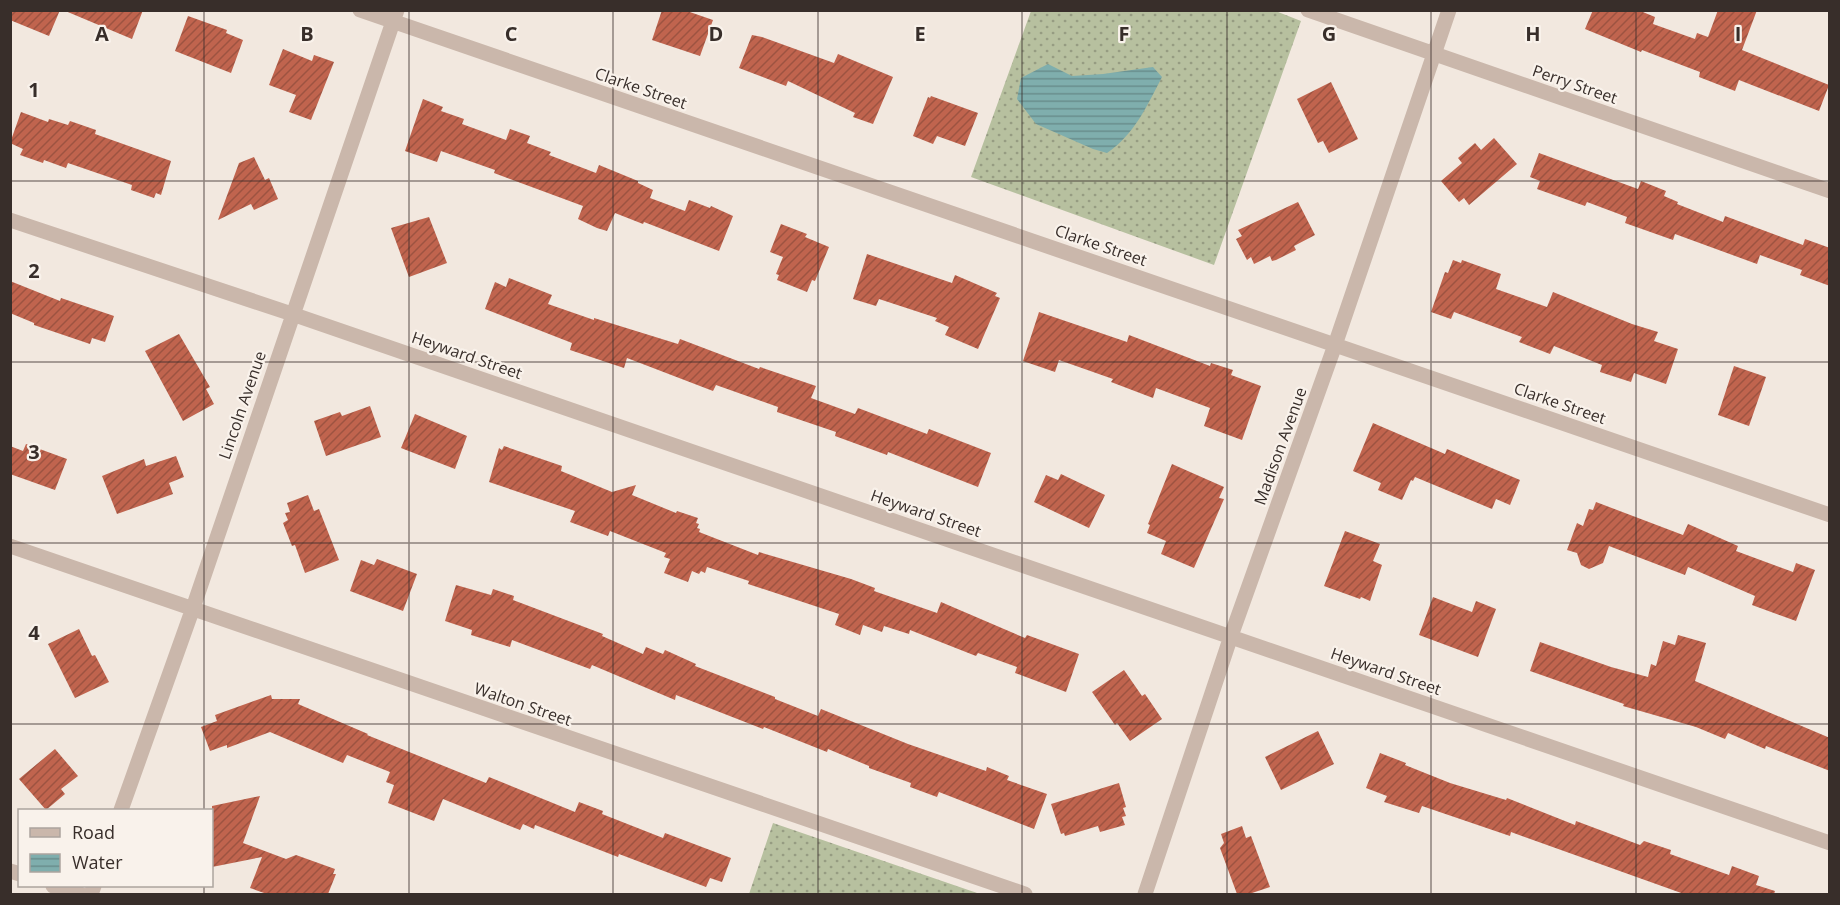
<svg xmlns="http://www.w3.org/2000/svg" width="1840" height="905" viewBox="0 0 1840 905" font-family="'Open Sans',sans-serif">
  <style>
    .grass { fill: url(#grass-dots) }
    .water { fill: url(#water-rules) }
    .building { fill: url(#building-hatch) }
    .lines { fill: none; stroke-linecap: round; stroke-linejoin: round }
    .street { stroke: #cab7ab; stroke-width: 15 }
    .grid { fill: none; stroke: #382e2a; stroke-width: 1.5; stroke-opacity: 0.55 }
    .labels { text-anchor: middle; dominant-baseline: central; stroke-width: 4.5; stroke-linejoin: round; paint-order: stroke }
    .street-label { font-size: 16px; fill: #382e2a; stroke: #f9f2eb }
    .grid-label { font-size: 20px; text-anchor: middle; font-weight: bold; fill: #382e2a; stroke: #f9f2eb; stroke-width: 4.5; stroke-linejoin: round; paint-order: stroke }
  </style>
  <defs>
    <pattern id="grass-dots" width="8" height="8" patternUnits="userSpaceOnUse" patternTransform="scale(1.5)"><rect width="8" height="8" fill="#b7c09f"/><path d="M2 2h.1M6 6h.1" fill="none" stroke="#969c82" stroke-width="1.8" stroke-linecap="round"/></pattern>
    <pattern id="water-rules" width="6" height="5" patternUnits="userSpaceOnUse" patternTransform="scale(1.5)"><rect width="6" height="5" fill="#7faead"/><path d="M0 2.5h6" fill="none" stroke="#698e8d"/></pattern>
    <pattern id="building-hatch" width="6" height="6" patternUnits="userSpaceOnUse" patternTransform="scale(1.5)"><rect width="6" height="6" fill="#c0644e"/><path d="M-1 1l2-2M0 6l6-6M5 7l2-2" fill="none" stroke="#9d5341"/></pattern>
  </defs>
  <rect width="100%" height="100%" fill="#f2e8df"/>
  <!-- grass -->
  <path class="grass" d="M1273 10 1301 21 1214 265 971 177 1031 11Z
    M773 823 980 894H749Z"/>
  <!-- water -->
  <path class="water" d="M1048 64 1072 76 1103 74 1153 67 1162 77C1147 106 1134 135 1107 153L1093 149 1036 124 1017 99 1021 78Z"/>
  <!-- building -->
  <path class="building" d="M10 10H60L49 36 10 20Z
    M63 10H143L132 39Z
    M662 10H684L713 20 700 56 652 40Z
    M1593 10H1638L1655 17 1653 24 1695 39 1697 33 1708 37 1718 10H1757L1742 50 1829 85 1819 111 1739 80 1735 91 1699 77 1700 72 1642 50 1641 52 1585 29Z
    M188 16 227 30 226 33 243 40 231 73 175 51Z
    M752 35 762 37 834 63 838 54 893 77 873 124 853 117 855 113 788 81 786 86 739 68Z
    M283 49 312 61 314 55 334 62 311 120 289 112 296 95 269 85Z
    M1331 82 1358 139 1329 153 1323 141 1318 143 1297 99Z
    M931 96 978 113 965 146 937 136 933 144 913 136 928 97 930 98Z
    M423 99 443 107 441 111 464 119 462 124 506 140 510 129 530 136 527 143 551 152 549 155 596 173 599 165 638 181V183L653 190 650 198 685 211 689 200 710 208 711 206 733 216 719 251 644 222 643 224 615 213 607 231 597 228 578 219 583 206 494 173 495 170 441 151 437 162 405 151Z
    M21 112 48 122 49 119 68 125 70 121 96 130 95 134 171 161 161 195 156 193 154 198 131 190 132 185 68 163 66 168 44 160 43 163 20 155 23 149 10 143Z
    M1494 138 1517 164 1469 205 1464 198 1459 202 1441 181 1462 163 1458 158 1475 143 1481 150Z
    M1539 153 1638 189 1641 181 1666 191 1664 196 1678 202 1677 204 1723 222 1725 216 1803 245 1805 239 1830 248V286L1800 275 1802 270 1760 255 1757 264 1675 234 1673 240 1625 223 1627 217 1587 202 1585 206 1537 189 1540 181 1530 177Z
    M254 157 265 180 269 178 278 199 254 210 251 204 218 220 239 163Z
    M1298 202 1315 235 1294 246 1296 250 1276 260 1272 261 1270 256 1254 264 1251 257 1247 260 1236 239 1242 236 1238 230Z
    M429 217 447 263 409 277 391 228Z
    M781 224 807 234 805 237 829 247 815 281 812 280 807 292 777 280 779 275 776 274 783 257 770 252Z
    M867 254 952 283 955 275 997 293 995 296 1000 298 978 349 945 335 949 327 935 321 937 318 879 299 876 306 853 299Z
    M1453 260 1461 263 1462 260 1501 274 1496 289 1547 307 1553 292 1632 324 1658 332 1654 341 1678 349 1666 384 1634 373 1631 382 1600 372 1602 365 1554 346 1550 354 1519 342 1522 337 1454 312 1451 319 1431 312 1445 272 1448 273Z
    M509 278 552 295 548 304 594 320V318L678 344 680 339 759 369 760 367 816 386 811 398 855 414 858 408 927 434 929 429 991 453 978 487 888 452 887 455 835 436 836 432 777 412 778 407 716 385 713 391 627 358 624 368 570 350 572 343 485 309 495 282 506 287Z
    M10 281 60 301 61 298 114 316 105 342 92 338 90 344 34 325V323L10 313Z
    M1039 312 1127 342 1129 335 1210 366 1211 363 1233 370 1231 375 1261 386 1242 440 1204 426 1210 408 1156 388 1153 398 1111 382 1113 379 1059 360 1055 372 1023 361Z
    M179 334 210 387 206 389 214 404 183 421 145 351Z
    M1734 366 1766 377 1749 426 1718 415Z
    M370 406 381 437 326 456 314 421 340 412 342 416Z
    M415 414 467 436 455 469 401 448Z
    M1373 423 1445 454 1447 449 1520 480 1510 505 1496 499 1492 509 1415 477 1413 481 1411 480 1402 500 1378 490 1381 483 1353 471Z
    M26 444 67 459 55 490 10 474V446L23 451Z
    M504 446 562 466 561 471 612 492 636 485 632 495 676 513 677 511 698 518 696 523 699 524 697 528 700 529 699 532 758 555 759 552 851 579 875 588 874 591 937 613 941 602 1025 638 1027 635 1079 654 1066 692 1015 673 1017 667 978 653 976 656 910 630 909 634 884 626 882 632 863 625 860 635 835 625 839 614 748 584 749 581 707 567 705 573 701 571 699 574 692 571 688 582 664 573 670 559 664 557 666 553 610 531 608 536 570 522 575 511 489 482 499 448 502 450Z
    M176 456 184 477 169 483 173 494 117 514 102 476 144 459 146 466Z
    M1172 464 1224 487 1219 498 1224 499 1194 568 1161 554 1166 541 1147 533 1150 525 1148 524Z
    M1061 474 1105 495 1089 528 1034 502 1046 475 1058 480Z
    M308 495 314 511 319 509 339 560 305 573 295 545 292 546 283 523 288 520 285 513 290 512 287 503Z
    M1596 502 1683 535 1688 524 1738 546 1736 551 1793 572 1796 563 1815 570 1796 621 1752 605 1755 596 1688 567 1685 575 1609 546 1603 563 1589 569 1581 565 1577 553 1567 550 1577 523 1583 526 1589 509 1593 510Z
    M1345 531 1380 544 1373 561 1382 565 1370 601 1361 597 1360 599 1324 586Z
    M377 559 417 574 403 611 350 591 361 560 374 565Z
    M456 585 491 595 493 589 514 596 513 600 603 634 602 636 643 654 646 647 663 654 665 650 696 664 695 666 775 697V699L818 716 821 709 908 744 986 771 987 767 1009 776 1007 780 1047 794 1034 829 939 792 937 797 910 787 911 783 869 768V766L828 749 827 752 764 727 763 729 676 695 675 700 592 665 590 669 512 640 510 647 471 635 472 630 445 621Z
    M1433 597 1472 612 1476 601 1496 609 1478 657 1419 635Z
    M79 629 92 656 95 655 109 682 75 698 48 644Z
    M1678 635 1706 643 1695 681 1830 738V771L1766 746 1765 749 1728 733 1725 739 1696 727 1623 706 1624 704 1530 671 1540 642 1611 667 1648 677 1651 664 1656 666 1663 641 1675 645Z
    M1124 670 1142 696 1145 694 1162 719 1130 741 1117 723 1115 725 1092 692Z
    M271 695 272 699H300L298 704 368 734 367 735 486 783 489 777 575 812 579 802 603 811 602 814 663 838 665 833 731 858 722 882 710 878 706 887 619 854 618 857 535 825 534 829 523 824 520 830 443 799 434 821 388 803 394 785 386 782 390 772 347 755 343 763 270 732 227 748V745L210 751 201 727 217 721 215 715Z
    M1318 731 1334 764 1281 790 1265 757Z
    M55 749 78 776 61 789 65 794 46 810 19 779Z
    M1380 753 1406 763 1405 765 1450 783 1506 800 1507 798 1575 825 1576 821 1640 845 1644 841 1671 850 1670 854 1729 875 1732 866 1759 876 1756 885 1775 891 1774 894H1684L1511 832 1510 836 1422 806 1419 813 1384 802 1387 796 1366 788Z
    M1119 783 1126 807 1123 808 1126 816 1122 817 1125 825 1100 832 1098 826 1065 836 1064 833 1061 834 1051 804Z
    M260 796 243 843 286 859 296 855 335 869 333 874H336L328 894H267L250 888 262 857 212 867V806Z
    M1242 826 1246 838 1251 836 1270 887 1249 894H1237L1220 848 1224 843 1221 834Z"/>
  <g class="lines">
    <!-- street -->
    <path class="street" d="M360 10 1830 515
      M1308 10 1830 191
      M10 220 292 314 1830 843
      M10 546 1025 894
      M121 810 193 608 397 10
      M10 871 20 874
      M53 886 80 894
      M91 894 94 886
      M1145 894 1231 636 1335 345 1449 10"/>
  </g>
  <!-- grid -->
  <path class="grid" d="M204 10V810M409 10V894M613 10V894M818 10V894M1022 10V894M1227 10V894M1431 10V894M1636 10V894M10 181H1830M10 362H1830M10 543H1830M10 724H1830M204 886V894"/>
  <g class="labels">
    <!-- street labels -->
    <g class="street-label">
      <text transform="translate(1575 84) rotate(19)">Perry Street</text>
      <text transform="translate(641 88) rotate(19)">Clarke Street</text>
      <text transform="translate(1101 245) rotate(19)">Clarke Street</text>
      <text transform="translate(467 355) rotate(19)">Heyward Street</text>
      <text transform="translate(1560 403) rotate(19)">Clarke Street</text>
      <text transform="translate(242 405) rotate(-71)">Lincoln Avenue</text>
      <text transform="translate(1280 446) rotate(-70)">Madison Avenue</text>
      <text transform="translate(926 513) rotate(19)">Heyward Street</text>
      <text transform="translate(1386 671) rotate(19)">Heyward Street</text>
      <text transform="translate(523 704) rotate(19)">Walton Street</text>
    </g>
  </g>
  <g class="grid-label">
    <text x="102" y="41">A</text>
    <text x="307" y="41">B</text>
    <text x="511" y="41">C</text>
    <text x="716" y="41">D</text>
    <text x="920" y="41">E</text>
    <text x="1124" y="41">F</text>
    <text x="1329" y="41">G</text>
    <text x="1533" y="41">H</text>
    <text x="1738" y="41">I</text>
    <text x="34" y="97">1</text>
    <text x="34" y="278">2</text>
    <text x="34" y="459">3</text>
    <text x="34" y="640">4</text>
  </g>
  <!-- border -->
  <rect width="1840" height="905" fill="none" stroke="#382e2a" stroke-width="24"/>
  <!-- legend -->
  <rect x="18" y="809" width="195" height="78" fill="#f9f2eb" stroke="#aca49e" stroke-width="1.5"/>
  <rect x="30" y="828" width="30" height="9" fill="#cab7ab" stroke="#aca49e" stroke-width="1.5"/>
  <text x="72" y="839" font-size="18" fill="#382e2a">Road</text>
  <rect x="30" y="854" width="30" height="18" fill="url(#water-rules)" stroke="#aca49e" stroke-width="1.5"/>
  <text x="72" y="869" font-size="18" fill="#382e2a">Water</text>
</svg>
